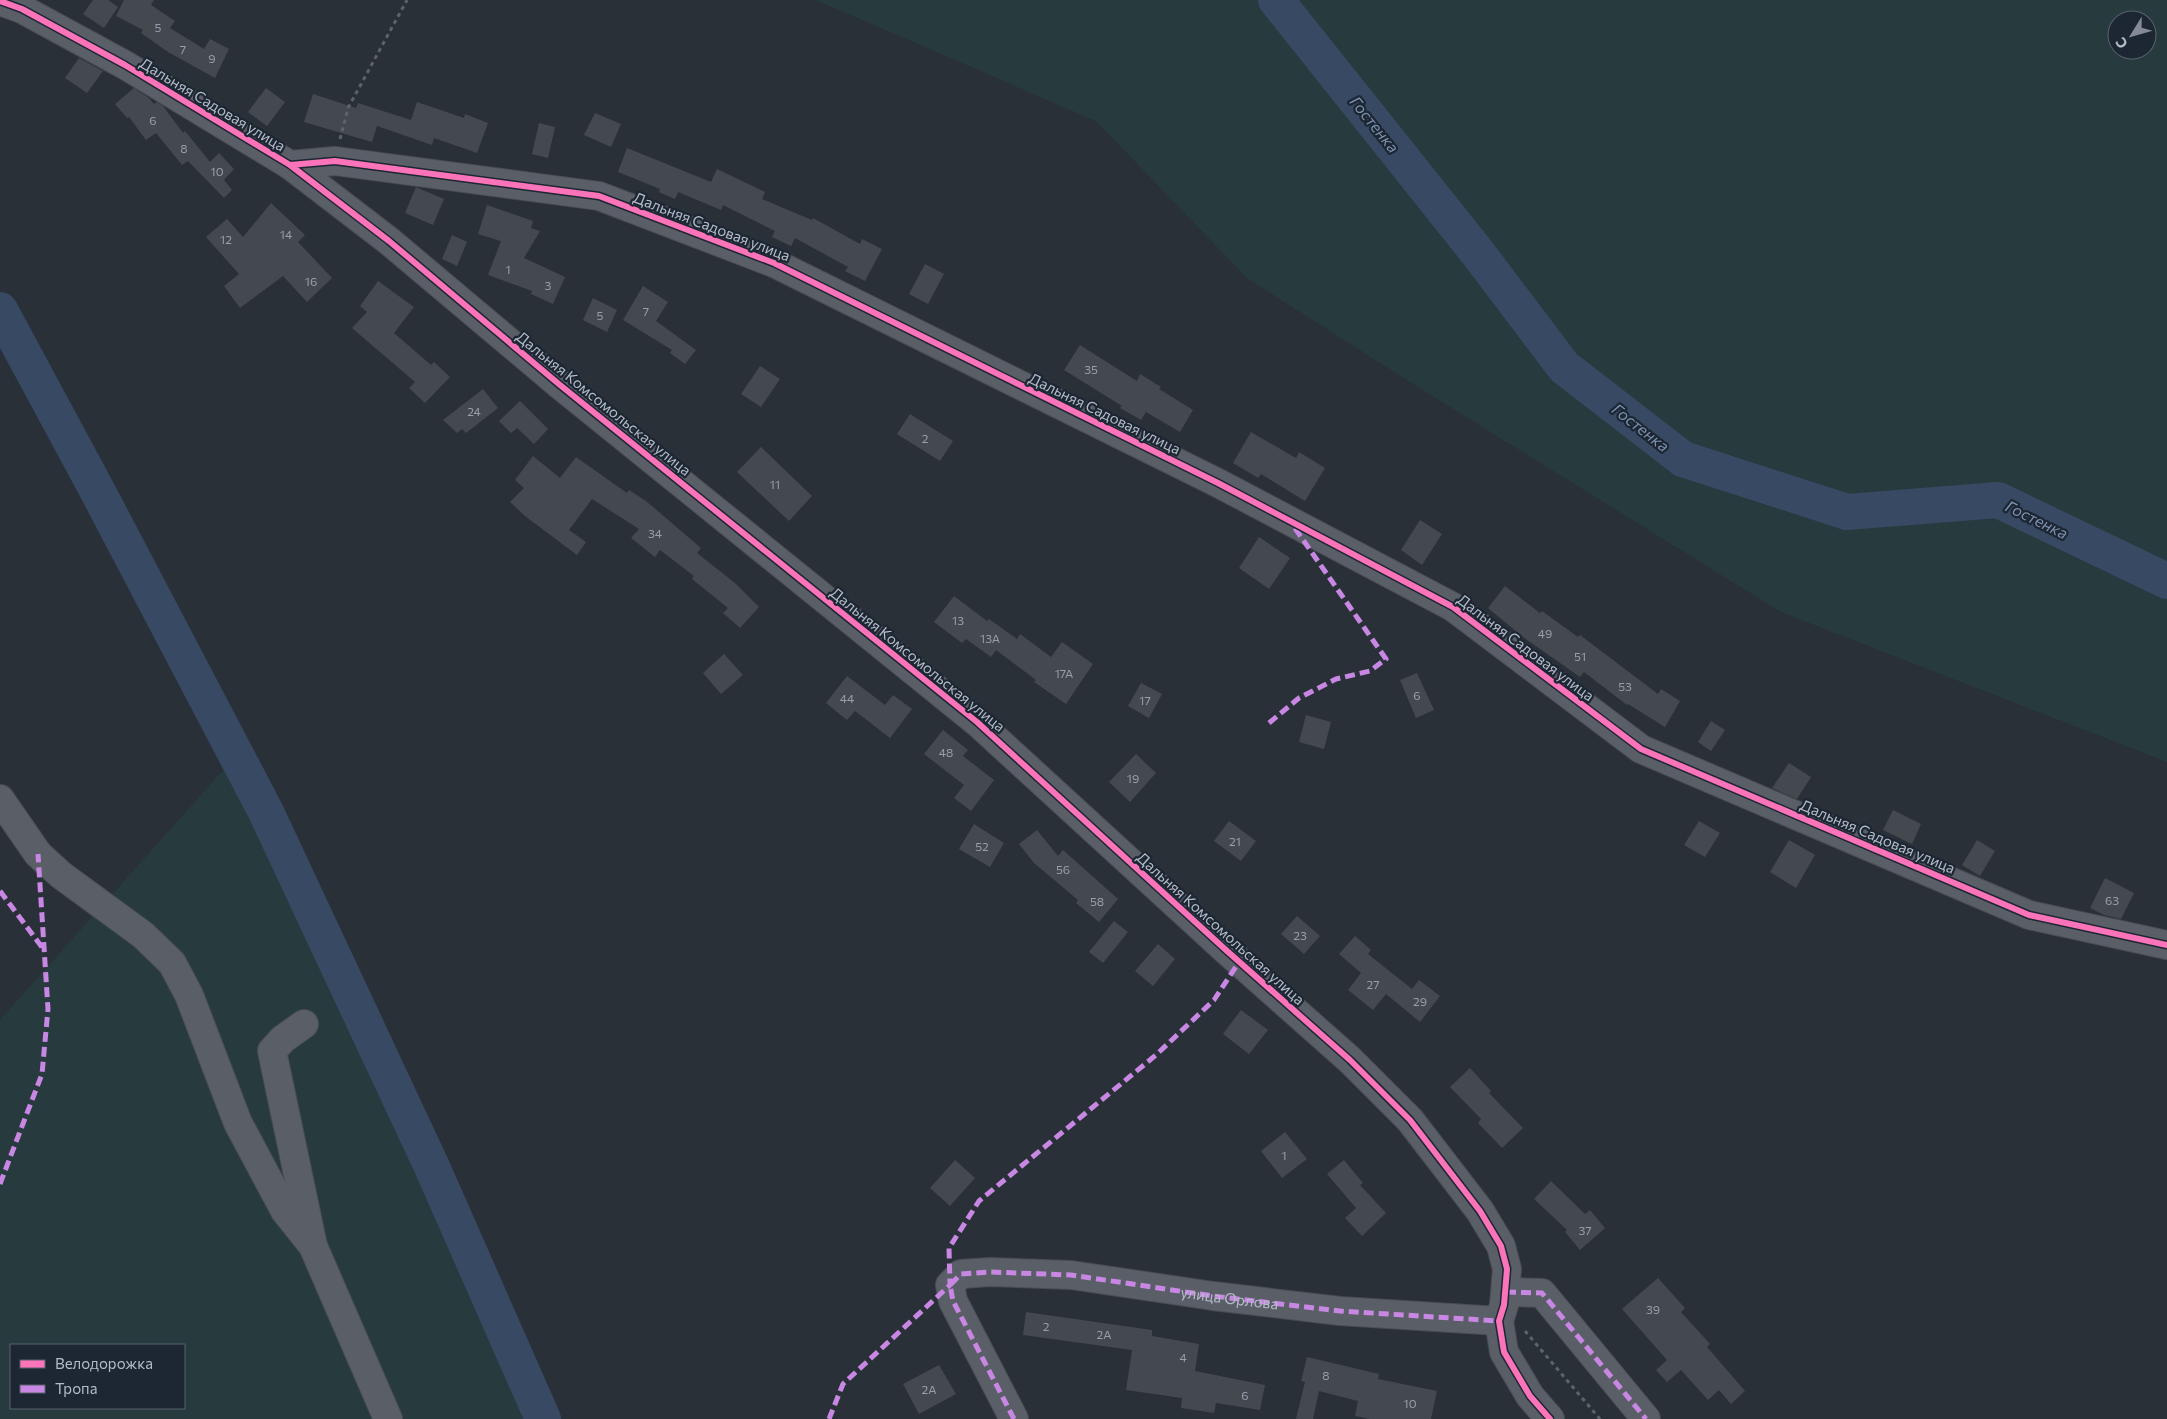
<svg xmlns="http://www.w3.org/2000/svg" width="2167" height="1419" viewBox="0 0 2167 1419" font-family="Commissioner,sans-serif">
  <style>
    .green { fill: #273a3e; fill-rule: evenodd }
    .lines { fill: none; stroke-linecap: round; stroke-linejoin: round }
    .river { stroke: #384963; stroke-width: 36 }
    .building { fill: #444950 }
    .minor-casing { stroke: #484c53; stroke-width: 30 }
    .path { stroke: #5d636a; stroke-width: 3; stroke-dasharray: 4 4; stroke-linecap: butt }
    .minor { stroke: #5a5e66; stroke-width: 28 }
    .quiet { stroke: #c787e3; stroke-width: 5; stroke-dasharray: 10 5; stroke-linecap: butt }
    .cycleway-casing { stroke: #1d2633; stroke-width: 9 }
    .cycleway { stroke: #fb73b8; stroke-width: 6 }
    .labels { text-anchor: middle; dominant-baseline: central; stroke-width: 4.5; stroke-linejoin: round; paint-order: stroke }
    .number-label { font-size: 12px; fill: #989fab }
    .street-label { font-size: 15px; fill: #b4bcc9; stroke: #1d2633 }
    .water-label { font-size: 16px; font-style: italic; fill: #7c92b1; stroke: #1d2633 }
  </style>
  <rect width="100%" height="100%" fill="#2a3038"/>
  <!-- green -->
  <path class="green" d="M816 0H2167V762L1781 612 1418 387 1247 278 1096 121ZM2117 20H2147V50H2117Z
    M233 759 545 1419H0V1020ZM11 1345H184V1408H11Z"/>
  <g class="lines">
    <!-- river -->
    <path class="river" d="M1276 0 1477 252 1564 367 1683 459 1847 512 1998 500 2167 581
      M0 310 97 490 266 812 432 1167 543 1419"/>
  </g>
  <!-- building -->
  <path class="building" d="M93 0H108L118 7 104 28 83 14Z
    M124 0H154L151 5 175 21 170 28 204 49 210 39 229 49 215 78 168 52 141 33 143 30 116 16Z
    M79 58 103 71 87 93 65 78Z
    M134 88 149 98 154 104 157 102 163 106 183 133 185 131 210 162 219 153 234 169 224 180 232 190 224 198 188 161 182 165 156 133 146 140 129 117 127 118 115 104Z
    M266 88 285 102 267 126 248 112Z
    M313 94 356 108 358 103 411 120 417 102 464 118 465 114 488 123 477 153 434 138 432 145 377 126 372 142 304 122Z
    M595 113 621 124 611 147 584 135Z
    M539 123 555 127 548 158 532 154Z
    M627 148 711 182 717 169 765 192 762 199 812 220 813 218 860 244 862 239 882 249 865 281 845 271 848 267 795 238 791 246 772 237 775 231 723 205 721 210 678 192 675 199 659 192 660 189 618 172Z
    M416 187 444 199 433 225 405 213Z
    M271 203 305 235 298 242 332 278 307 302 283 276 240 308 224 286 239 274 206 237 227 219 243 237Z
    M487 205 533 221 531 228 540 231 524 258 565 277 553 304 531 294 532 291 488 275 501 241 478 234Z
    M452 235 467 242 457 266 442 259Z
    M925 264 944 274 928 304 909 294Z
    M378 281 414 307 394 333 431 365 434 362 450 377 425 403 409 388 415 382 352 328 367 312 360 306Z
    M643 286 668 302 656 321 696 350 685 364 670 353 672 350 623 320Z
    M593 298 617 310 607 332 583 320Z
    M1080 345 1137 381 1140 374 1161 387 1159 389 1193 410 1180 432 1146 412 1141 420 1120 408 1122 406 1064 370Z
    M760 366 780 379 761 407 741 394Z
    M483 389 498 408 466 433 462 429 457 433 443 420Z
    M520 401 548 429 534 444 517 428 511 433 499 421Z
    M910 414 953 441 940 461 897 434Z
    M1251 432 1296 458 1299 452 1325 468 1305 501 1261 474 1258 478 1233 463Z
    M761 447 812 496 789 521 737 472Z
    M533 456 560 478 576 457 627 493 629 490 646 501 701 548 697 553 735 583 759 607 740 628 723 613 728 608 692 579 694 576 660 550 655 557 631 538 639 529 592 499 569 530 586 542 577 555 525 516 510 502 524 488 515 480Z
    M1420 520 1442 534 1422 565 1401 550Z
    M1259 537 1290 558 1269 589 1239 568Z
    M1505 586 1540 613 1542 611 1578 637 1580 635 1658 694 1661 689 1680 701 1665 727 1628 704 1627 705 1584 672 1580 677 1523 637 1488 608Z
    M954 596 987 621 989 619 1017 639 1020 634 1051 657 1062 642 1093 664 1066 704 1034 682 1036 680 996 650 991 657 966 639 962 643 934 622Z
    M724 654 743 675 721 694 703 673Z
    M1417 673 1434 710 1416 718 1400 680Z
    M847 676 885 705 893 695 912 709 890 738 855 711 847 720 826 703Z
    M1141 683 1162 694 1149 718 1128 706Z
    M1306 715 1331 722 1324 749 1299 742Z
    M1711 721 1725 730 1711 751 1698 742Z
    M943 730 968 750 963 756 994 780 971 811 954 798 964 785 924 754Z
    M1136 754 1156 773 1130 802 1109 782Z
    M1789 763 1811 777 1797 799 1772 788Z
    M1893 810 1921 824 1912 844 1883 830Z
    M1229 821 1256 841 1241 861 1214 841Z
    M1699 821 1720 833 1705 857 1684 845Z
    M974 824 1004 843 990 867 959 849Z
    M1037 830 1058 856 1063 850 1118 899 1099 922 1076 903 1078 900 1034 863 1019 844Z
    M1789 840 1815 855 1796 888 1770 872Z
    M1977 840 1995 851 1980 876 1962 865Z
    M2105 878 2134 893 2121 919 2104 915 2090 908Z
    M1297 916 1320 936 1304 954 1281 934Z
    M1114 921 1128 932 1103 963 1089 952Z
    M1355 936 1371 950 1368 954 1412 989 1419 980 1440 996 1420 1022 1386 994 1373 1010 1348 990 1361 973 1339 954Z
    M1158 944 1175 959 1153 986 1135 971Z
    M1241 1010 1268 1030 1249 1054 1223 1034Z
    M1470 1068 1491 1091 1489 1093 1523 1128 1502 1148 1478 1123 1481 1119 1450 1087Z
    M1285 1132 1307 1159 1282 1178 1261 1151Z
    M955 1160 975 1178 950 1206 930 1188Z
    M1344 1160 1363 1183 1360 1185 1386 1213 1362 1236 1345 1218 1356 1208 1327 1174Z
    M1551 1181 1585 1214 1590 1210 1605 1228 1580 1250 1565 1232 1567 1230 1534 1199Z
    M1658 1278 1685 1308 1681 1312 1710 1344 1707 1347 1745 1391 1731 1404 1719 1390 1708 1400 1681 1370 1667 1382 1656 1370 1667 1360 1622 1309Z
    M1026 1312 1152 1330V1336L1199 1344 1195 1371 1265 1385 1260 1410 1216 1403 1214 1413 1181 1408 1182 1398 1126 1390 1132 1350 1023 1335Z
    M1307 1357 1379 1374 1378 1379 1437 1391 1431 1419H1370L1355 1416 1358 1401 1319 1391 1313 1419H1296L1305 1382 1301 1381Z
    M939 1365 956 1394 919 1414 903 1384Z"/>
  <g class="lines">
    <!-- minor casing -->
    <g class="minor-casing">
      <g id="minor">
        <path d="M0 1 22 9 125 65 290 165 389 241 560 385 977 722 1227 951 1350 1060 1410 1120 1480 1211 1501 1246 1507 1269 1504 1305 1499 1321 1504 1352 1530 1396 1550 1419"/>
        <path d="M290 165 335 161 599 196 774 263 1218 483 1453 607 1641 749 2029 915 2167 945"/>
        <path d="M0 799 38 854 61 875 143 935 172 963 189 995 238 1123 285 1211 313 1246"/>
        <path d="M304 1024 283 1039 272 1051 313 1246 388 1419"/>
        <path d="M1506 1292 1542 1293 1646 1419"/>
        <path id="s1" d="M1014 1419 953 1301 950 1285 961 1274 990 1272 1071 1275 1213 1296 1340 1311 1499 1321"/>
      </g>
    </g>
    <!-- path -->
    <path class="path" d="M340 139 348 108 407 0
      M1525 1331 1600 1419"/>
    <!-- minor -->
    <use href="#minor" class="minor"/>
    <!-- quiet -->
    <path class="quiet" d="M1269 723 1299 698 1336 679 1370 671 1386 659 1292 524
      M0 891 44 950
      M0 1184 42 1074 48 1009 38 854
      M1506 1292 1542 1293 1646 1419
      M829 1419 843 1384 950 1285 949 1248 979 1201 1156 1055 1214 1000 1239 962
      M1014 1419 953 1301 950 1285 961 1274 990 1272 1071 1275 1213 1296 1340 1311 1499 1321"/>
    <!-- cycleway casing -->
    <g class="cycleway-casing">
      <path id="cycleway" d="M0 1 22 9 125 65 290 165 389 241 560 385 977 722 1227 951 1350 1060 1410 1120 1480 1211 1501 1246 1507 1269 1504 1305 1499 1321 1504 1352 1530 1396 1550 1419
        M290 165 335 161 599 196 774 263 1218 483 1453 607 1641 749 2029 915 2167 945"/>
    </g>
    <!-- cycleway -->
    <use href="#cycleway" class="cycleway"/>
  </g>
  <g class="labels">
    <!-- number labels -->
    <g class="number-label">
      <text x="158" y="27">5</text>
      <text x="183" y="49">7</text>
      <text x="212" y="58">9</text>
      <text x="153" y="120">6</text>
      <text x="184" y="148">8</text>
      <text x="217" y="171">10</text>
      <text x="286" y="234">14</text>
      <text x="226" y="239">12</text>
      <text x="508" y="269">1</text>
      <text x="311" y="281">16</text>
      <text x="548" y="285">3</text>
      <text x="646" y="311">7</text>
      <text x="600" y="315">5</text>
      <text x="1091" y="369">35</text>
      <text x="474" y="411">24</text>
      <text x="925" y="438">2</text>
      <text x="775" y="484">11</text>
      <text x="655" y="533">34</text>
      <text x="958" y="620">13</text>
      <text x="1545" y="633">49</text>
      <text x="990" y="638">13А</text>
      <text x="1580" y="656">51</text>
      <text x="1064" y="673">17А</text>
      <text x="1625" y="686">53</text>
      <text x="1417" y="695">6</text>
      <text x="847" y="698">44</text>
      <text x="1145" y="700">17</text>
      <text x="946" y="752">48</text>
      <text x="1133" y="778">19</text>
      <text x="1235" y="841">21</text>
      <text x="982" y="846">52</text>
      <text x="1063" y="869">56</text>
      <text x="2112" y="900">63</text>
      <text x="1097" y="901">58</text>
      <text x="1300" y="935">23</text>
      <text x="1373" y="984">27</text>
      <text x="1420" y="1001">29</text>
      <text x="1284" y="1155">1</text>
      <text x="1585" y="1230">37</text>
      <text x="1653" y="1309">39</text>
      <text x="1046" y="1326">2</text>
      <text x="1104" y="1334">2А</text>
      <text x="1183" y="1357">4</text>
      <text x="1326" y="1375">8</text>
      <text x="929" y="1389">2А</text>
      <text x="1245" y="1395">6</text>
      <text x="1410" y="1403">10</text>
    </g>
    <!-- street labels -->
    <g class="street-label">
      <text transform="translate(213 104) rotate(31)">Дальняя Садовая улица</text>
      <text transform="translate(712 226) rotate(21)">Дальняя Садовая улица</text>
      <text transform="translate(604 403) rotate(39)">Дальняя Комсомольская улица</text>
      <text transform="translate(1105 413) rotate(26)">Дальняя Садовая улица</text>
      <text transform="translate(1526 647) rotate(37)">Дальняя Садовая улица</text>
      <text transform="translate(918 659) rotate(39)">Дальняя Комсомольская улица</text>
      <text transform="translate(1878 836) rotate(23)">Дальняя Садовая улица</text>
      <text transform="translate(1221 928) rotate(42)">Дальняя Комсомольская улица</text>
      <text stroke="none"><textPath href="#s1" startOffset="435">улица Орлова</textPath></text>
    </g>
    <!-- water labels -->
    <g class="water-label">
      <text transform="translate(1375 124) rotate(51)">Гостенка</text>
      <text transform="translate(1641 427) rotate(38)">Гостенка</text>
      <text transform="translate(2037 519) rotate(26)">Гостенка</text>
    </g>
  </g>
  <!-- legend -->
  <rect x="10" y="1344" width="175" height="65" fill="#1d2633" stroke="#59626f"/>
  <rect x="20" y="1360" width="25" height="8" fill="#fb73b8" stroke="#59626f"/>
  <text x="55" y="1369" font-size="15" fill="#b4bcc9">Велодорожка</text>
  <rect x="20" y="1385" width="25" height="8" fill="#c787e3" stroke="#59626f"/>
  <text x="55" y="1394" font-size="15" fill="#b4bcc9">Тропа</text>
  <!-- north arrow -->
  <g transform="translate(2132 35) rotate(233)"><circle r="24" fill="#1d2633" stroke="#59626f"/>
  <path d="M0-4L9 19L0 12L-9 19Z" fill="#848b96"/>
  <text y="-8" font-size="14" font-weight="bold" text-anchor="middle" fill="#b4bcc9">С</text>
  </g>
</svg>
